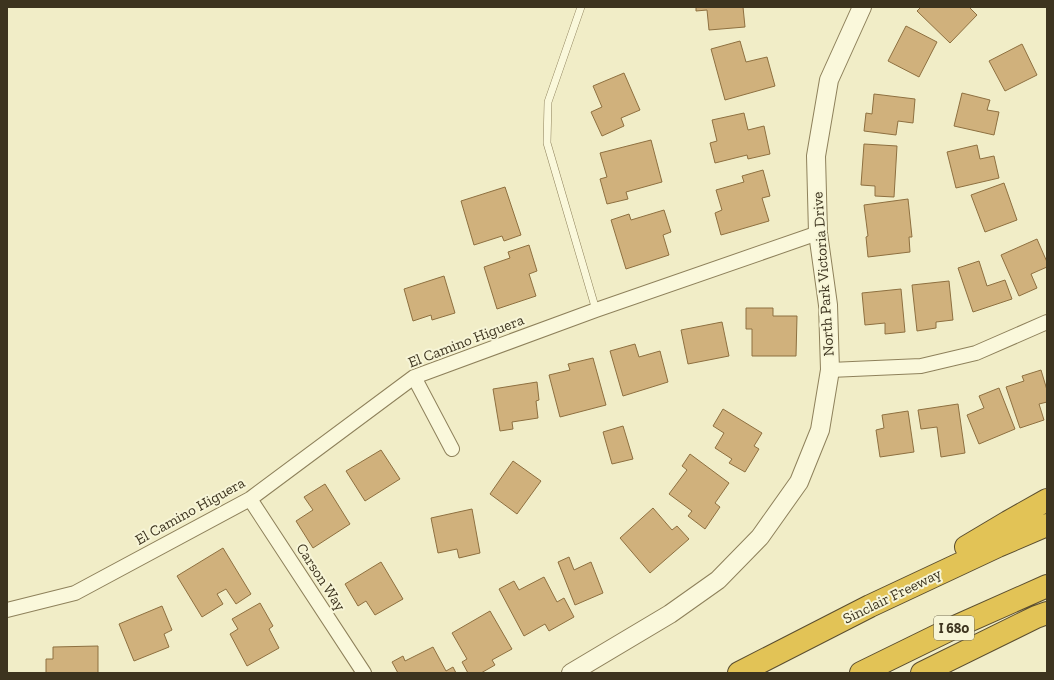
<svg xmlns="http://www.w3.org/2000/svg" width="1054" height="680" viewBox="0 0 1054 680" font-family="'Zilla Slab',serif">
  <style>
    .building { fill: #d0b17c; stroke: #8e7040 }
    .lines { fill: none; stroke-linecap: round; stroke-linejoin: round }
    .service-casing { stroke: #8e815b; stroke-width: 8 }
    .minor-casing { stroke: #8e815b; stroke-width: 16 }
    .tertiary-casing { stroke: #8e815b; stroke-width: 20 }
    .motorway-casing { stroke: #5b4e2f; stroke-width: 24 }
    .service { stroke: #faf8db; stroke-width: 7 }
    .minor { stroke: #faf8db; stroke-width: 14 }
    .tertiary { stroke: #faf8db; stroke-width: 18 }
    .motorway { stroke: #e2c356; stroke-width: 22 }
    .labels { text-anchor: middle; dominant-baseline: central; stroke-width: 4; stroke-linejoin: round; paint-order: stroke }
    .shield { fill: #f7f5d7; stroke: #756e56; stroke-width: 1 }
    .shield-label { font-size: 14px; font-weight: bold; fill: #3d341f }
    .street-label { font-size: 15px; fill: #3d341f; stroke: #f7f5d7 }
  </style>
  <rect width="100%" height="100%" fill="#f1edc7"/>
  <!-- building -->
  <path class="building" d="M696 7H743L745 27 709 30 707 10 696 11Z
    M921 7H969L977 15 950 43 917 11Z
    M906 26 937 42 919 77 888 61Z
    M740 41 746 62 767 57 775 86 725 100 711 49Z
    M1022 44 1037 75 1005 91 989 61Z
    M624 73 640 110 621 118 624 126 602 136 591 112 602 107 593 86Z
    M962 93 990 100 987 110 999 112 994 135 954 126Z
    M874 94 915 99 913 123 898 121 896 135 864 131 866 113 872 114Z
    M744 113 748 130 764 126 770 154 748 159 747 155 715 163 710 143 717 141 712 120Z
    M651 140 662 182 626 192 628 199 607 204 600 179 607 177 600 153Z
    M864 144 897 146 894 197 875 196V186L861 185Z
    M977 145 980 159 994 156 999 178 956 188 947 152Z
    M763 170 770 196 762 198 769 221 721 235 715 213 722 210 716 190 744 182 742 176Z
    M1004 183 1017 220 985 232 971 195Z
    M505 187 521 235 504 241 502 236 474 245 461 201Z
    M908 199 912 237H909L910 252 868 257 866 237 868 236 864 205Z
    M664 210 671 232 663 235 669 255 626 269 611 220 629 214 631 220Z
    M1037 239 1047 262V267L1031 274 1037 288 1019 296 1001 255Z
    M529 245 537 271 529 274 536 296 497 309 484 267 510 258 508 252Z
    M979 261 987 286 1005 280 1012 299 973 312 958 268Z
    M444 276 455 313 432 320 431 315 413 321 404 289Z
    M949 281 953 320 936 322V328L917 331 912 285Z
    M901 289 905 332 885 334V323L865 325 862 293Z
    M746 308H773V316H797L796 356H752V329H746Z
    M722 322 729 356 688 364 681 330Z
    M635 344 639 357 660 351 668 382 623 396 610 351Z
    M593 358 606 405 560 417 549 375 570 370 568 364Z
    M1041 370 1047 390V402L1039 404 1044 420 1020 428 1006 387 1024 381 1022 376Z
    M537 382 539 400 536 401 538 418 512 422 513 429 500 431 493 389Z
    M999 388 1015 429 979 444 967 415 984 408 979 396Z
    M958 404 965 453 941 457 937 427 921 429 918 410Z
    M723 409 762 433 754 446 759 449 745 472 729 463 732 459 715 448 724 433 713 426Z
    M908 411 914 452 880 457 876 430 884 428 882 415Z
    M623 426 633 459 612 464 603 432Z
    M381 450 400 479 365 501 346 471Z
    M690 454 729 483 715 503 720 507 705 529 688 516 692 511 669 494 687 470 682 466Z
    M513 461 541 481 517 514 490 494Z
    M325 484 350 524 313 548 296 521 313 510 304 497Z
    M653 508 672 530 677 526 689 539 650 573 620 538Z
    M472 509 480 553 459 558 457 549 438 553 431 518Z
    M223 548 251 594 236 604 226 589 217 594 223 604 202 617 177 576Z
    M569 557 574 570 591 562 603 593 575 605 558 562Z
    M381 562 403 599 375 615 366 601 358 606 345 584Z
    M544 577 557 602 564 598 574 617 549 631 545 624 524 636 499 589 514 581 519 590Z
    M260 603 273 626 269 629 279 648 247 666 230 634 238 629 232 619Z
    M162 606 172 630 164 634 169 647 134 661 119 624Z
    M490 611 512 649 492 660 495 665 481 673H468L462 662 467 659 452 633Z
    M98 646V673H46V659H53V647Z
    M433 647 446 671 453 667 456 673H398L392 662 403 656 405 661Z"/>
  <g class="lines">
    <!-- service casing -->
    <g class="service-casing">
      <path id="service" d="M581 7 548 102 547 143 596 310"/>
    </g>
    <!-- minor casing -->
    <g class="minor-casing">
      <path id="minor" d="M830 370 921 366 976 353 1047 322
        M414 377 452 449
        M250 499 364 673
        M7 610 75 593 250 499 414 377 596 310 818 233"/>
    </g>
    <!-- tertiary casing -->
    <g class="tertiary-casing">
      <path id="tertiary" d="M571 673 670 614 718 580 760 537 799 482 820 430 830 370 828 305 818 233 816 156 829 80 862 7"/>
    </g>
    <!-- motorway casing -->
    <g class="motorway-casing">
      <path id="motorway" d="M966 547 1008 522 1047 500
        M739 673 870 606 998 546 1047 525
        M861 673 957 626 1047 586
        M922 673 1036 617 1047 613"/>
    </g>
    <!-- service -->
    <use href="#service" class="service"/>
    <!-- minor -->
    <use href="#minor" class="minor"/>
    <!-- tertiary -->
    <use href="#tertiary" class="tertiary"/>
    <!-- motorway -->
    <use href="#motorway" class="motorway"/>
  </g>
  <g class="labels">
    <!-- shield labels -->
    <rect class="shield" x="934" y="616" width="40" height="24" rx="3"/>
    <g class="shield-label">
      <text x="954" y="628">I 680</text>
    </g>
    <!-- street labels -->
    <g class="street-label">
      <text transform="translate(823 274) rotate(-94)">North Park Victoria Drive</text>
      <text transform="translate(466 341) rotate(-21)">El Camino Higuera</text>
      <text transform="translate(190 511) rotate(-29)">El Camino Higuera</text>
      <text transform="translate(321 577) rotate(57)">Carson Way</text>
      <text transform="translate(892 596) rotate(-26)">Sinclair Freeway</text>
    </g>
  </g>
  <!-- border -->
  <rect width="1054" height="680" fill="none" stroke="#3d341f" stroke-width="16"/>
</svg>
